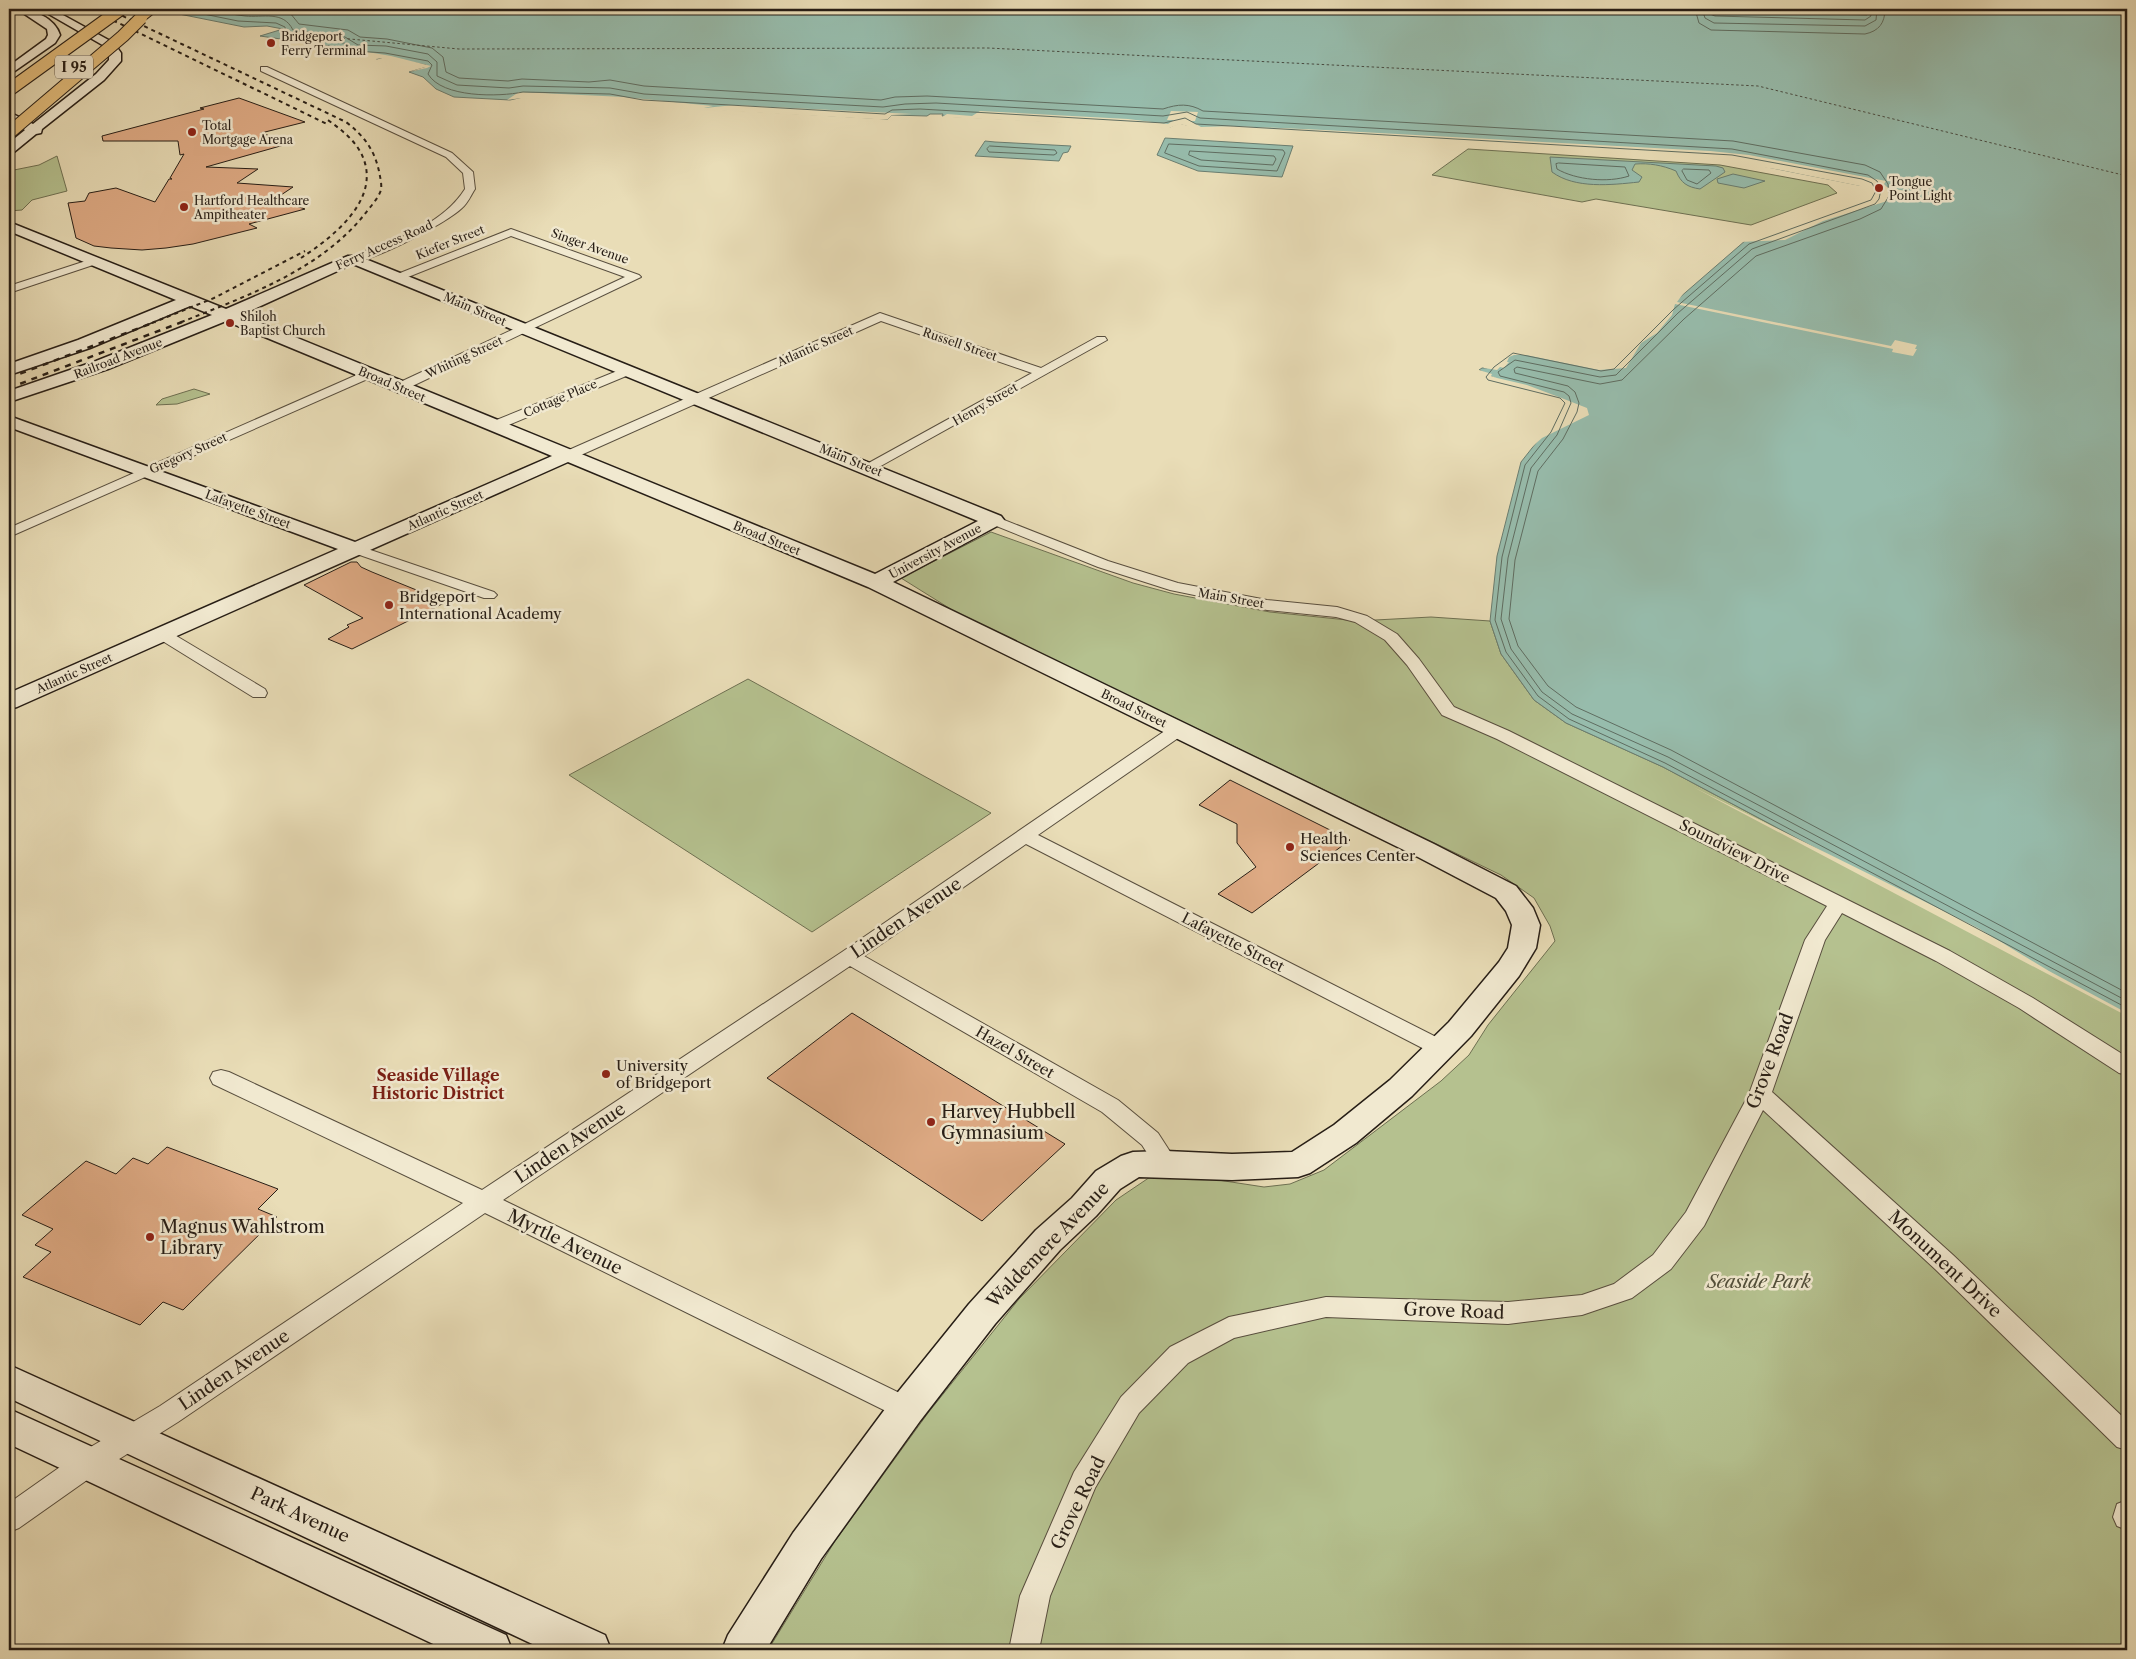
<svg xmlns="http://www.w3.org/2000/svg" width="2136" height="1659" viewBox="0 0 2136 1659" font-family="'Libre Caslon Text',serif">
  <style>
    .green { fill: #b5c18f; stroke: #6e7052 }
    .water { fill: #97bcac; stroke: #6a7d70 }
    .pier { fill: #e9ddb7 }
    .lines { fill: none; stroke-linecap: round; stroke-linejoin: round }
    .shore { stroke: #5f6d61; stroke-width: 1 }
    .ferry { stroke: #494d43; stroke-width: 1; stroke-dasharray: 2.5 2.5; stroke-linecap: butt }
    .building { fill: #dfab85; stroke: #271e16 }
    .street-casing { stroke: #584e3e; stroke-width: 2 }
    .secondary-casing { stroke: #271e16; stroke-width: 3 }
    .highway-casing { stroke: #271e16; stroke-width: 2 }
    .street { fill: #f1e9d0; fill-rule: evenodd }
    .secondary { fill: #f1e9d0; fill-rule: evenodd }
    .highway { fill: #e4be7c; fill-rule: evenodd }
    .rail-far1 { stroke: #271e16; stroke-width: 2; stroke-dasharray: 4 4; stroke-linecap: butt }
    .rail { stroke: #271e16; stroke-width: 2.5; stroke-dasharray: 6 6; stroke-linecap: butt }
    .highway-bridge-casing { stroke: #271e16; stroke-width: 14; stroke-linecap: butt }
    .highway-bridge { stroke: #e4be7c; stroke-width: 12 }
    .poi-dot { fill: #8f2418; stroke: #f1e9d0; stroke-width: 2 }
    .labels { text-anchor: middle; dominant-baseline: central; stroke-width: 5; stroke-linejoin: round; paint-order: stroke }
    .far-poi-label { font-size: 12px; fill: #271e16; stroke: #f1e9d0; text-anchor: start }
    .far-street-label { font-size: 12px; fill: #271e16; stroke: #f1e9d0 }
    .shield { fill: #f1e9d0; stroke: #645b4e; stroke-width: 1 }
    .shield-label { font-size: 14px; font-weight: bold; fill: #271e16 }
    .poi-label { font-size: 15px; fill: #271e16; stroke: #f1e9d0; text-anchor: start }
    .street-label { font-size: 15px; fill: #271e16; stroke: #f1e9d0 }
    .neighbourhood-label { font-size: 16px; font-weight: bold; fill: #7a1f14; stroke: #f1e9d0 }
    .near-street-label { font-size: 18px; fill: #271e16; stroke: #f1e9d0 }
    .near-poi-label { font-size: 18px; fill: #271e16; stroke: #f1e9d0; text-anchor: start }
    .near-park-label { font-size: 18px; font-style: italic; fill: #524f3a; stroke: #f1e9d0 }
  </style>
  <rect width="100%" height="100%" fill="#e9ddb7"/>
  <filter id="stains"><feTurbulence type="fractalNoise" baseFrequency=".004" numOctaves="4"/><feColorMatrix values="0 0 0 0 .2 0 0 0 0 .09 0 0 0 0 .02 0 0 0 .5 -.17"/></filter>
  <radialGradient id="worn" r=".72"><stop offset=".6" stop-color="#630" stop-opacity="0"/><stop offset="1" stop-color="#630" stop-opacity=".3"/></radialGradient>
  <!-- green -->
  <path class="green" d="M1468 149 1720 165 1828 185 1837 193 1751 225 1596 199 1582 202 1432 175Z
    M57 156 67 191 32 200 22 210 9 211V171L39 165Z
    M194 389 210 394 177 404 156 405 162 399Z
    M991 532 1133 583 1174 594 1270 612 1357 621 1431 617 1490 621 1501 654 1534 700 1566 723 1663 767 2127 1014V1650H768L835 1541 928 1413 1019 1299 1116 1200 1153 1175 1172 1173 1264 1187 1290 1184 1324 1170 1441 1081 1469 1055 1488 1025 1555 941 1550 926 1534 898 1501 875 957 613 901 578Z
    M748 679 991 813 812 932 569 775Z"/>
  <!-- water -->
  <path class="water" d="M130 9H1713L1714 11 1867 15 1862 9H2127V1014L1663 767 1566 723 1534 700 1501 654 1490 621 1497 556 1521 462 1547 429 1561 403 1529 396 1479 370 1482 368H1487L1511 348 1571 360 1612 365 1671 305 1746 240 1869 195 1868 187 1732 160 1193 129 1190 126 1179 123 1170 127 942 116 943 114H930L927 116 892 115 888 119 643 105 611 100 523 97 510 100 454 97 436 89 423 77 409 72 427 67 426 65 384 57 377 59 343 48 260 36 283 29 267 26 244 27 169 12Z
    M1165 138 1293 146 1282 177 1198 171 1157 155Z
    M985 141 995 142 1071 146 1068 152 1063 153 1059 161 975 156Z
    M1550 157 1716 166 1723 168 1725 172 1700 189C1687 187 1681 183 1676 171 1662 165 1649 163 1635 164L1632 170 1642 177 1639 182C1611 185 1575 189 1552 172Z
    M1733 174 1765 181 1744 188 1718 183 1717 179Z"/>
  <!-- pier -->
  <path class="pier" d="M344 48 391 56 431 66 427 68 409 72 425 67 382 58 370 60 350 56 341 51Z
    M519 92 624 97 713 106 704 108H705L734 105 912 114 892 115 888 119H874L635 106 609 101H598L596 103 522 98 507 100Z
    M980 111 1128 119 1168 124 1174 120H1167L1171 111 1198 112 1195 121H1191L1201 127 1234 126 1324 130 1710 151 1749 155 1886 181 1884 184 1887 187 1913 193 1823 221 1785 240 1739 242 1745 237 1868 192 1860 186 1775 169 1714 161 1202 131 1192 132 1187 126 1180 124 1164 130H1157L1164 128 942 117 947 114 972 116Z
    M1688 287 1677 302 1891 346 1895 340 1917 345 1915 349H1917L1913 356 1892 352 1893 349 1675 304 1672 315 1657 333 1641 343 1626 368 1599 370 1526 355H1514L1509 357 1507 362H1509L1504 368 1500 367 1497 370 1484 368 1482 365 1486 366 1494 356 1511 346 1602 363 1611 362 1669 303Z
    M1479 370 1492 374 1491 376 1497 378 1527 385 1564 399 1587 408 1589 415 1542 438 1523 455 1545 428 1557 405 1482 386 1478 380 1479 373 1476 371Z
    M1693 787 1978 928 2049 971 2127 1013V1016Z"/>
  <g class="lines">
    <!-- shore -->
    <path class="shore" d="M179 9 238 21 276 23 285 27 286 36 344 43 356 51 385 53 428 61 432 65 428 74C442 98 499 97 523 92L610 94 643 100 885 114 892 110 920 109 1164 123 1185 118 1196 124 1732 155 1862 179 1872 183 1876 191 1871 200 1749 244 1674 309 1614 369 1601 371 1513 353 1494 367 1486 377 1488 380 1560 398 1565 403 1551 432 1525 465 1502 557 1495 620 1506 652 1538 696 1569 719 1665 763 2127 1008
      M210 9C221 11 233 15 245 16 263 18 283 10 293 30L345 37 358 45 386 46 428 54 437 62V76L457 85 509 88 523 86 610 88 644 94 883 107 905 104 936 103 1163 116 1187 112 1200 118 1732 149 1868 175 1877 181 1881 189 1879 199 1875 204 1752 249 1678 313 1616 375 1600 377 1515 360 1498 372 1500 376 1564 392 1569 396 1571 403 1557 435 1531 468 1508 558 1501 619 1511 649 1542 692 1572 714 1668 757 2127 1001
      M275 9 290 13 299 24 348 30 360 37 387 39 432 48 443 57 446 72 459 78 508 81 522 79 589 82 610 80 644 86 881 100 895 97 927 96 1163 109C1178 104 1189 103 1203 111L1733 141 1865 165 1880 172 1888 184 1889 196 1881 209 1860 219 1756 256 1684 319 1622 380 1600 384 1517 367 1514 369 1515 373 1568 386 1575 392 1579 403 1577 412 1563 439 1538 471 1515 560 1509 619 1518 646 1548 686 1576 707 1671 750 2127 993
      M1695 9 1699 23 1711 30 1865 34C1879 31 1885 23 1885 9
      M1702 9 1705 18 1714 23 1865 26 1876 20 1877 9
      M1709 9 1710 14 1715 16 1865 20 1871 16 1869 9
      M1169 144 1283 150 1285 153 1277 171 1199 166 1165 153Z
      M990 146 1055 150 1057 153 1054 155 989 152 987 149Z
      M1190 151 1274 156 1276 159 1273 165 1201 160 1189 155Z
      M1559 163 1625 167 1629 176C1608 183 1576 180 1557 169L1556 164Z
      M1684 169 1709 170 1711 173 1697 184 1687 180 1682 171Z"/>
    <!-- ferry -->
    <path class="ferry" d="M293 32 317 36 459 49 988 48 1758 86 2127 176"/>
  </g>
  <!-- building -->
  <path class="building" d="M239 98 305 122 261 133 291 143 206 167 258 169 237 183 293 187 275 199 305 209 249 224 257 228 193 244 166 248 142 250 111 248 94 246 76 238 68 203 85 201 89 193 116 188 155 202 169 179H172L170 178 184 154 180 155 178 141H103L102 136 204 109 200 108Z
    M351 562H357L361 567 372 572 446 602 352 649 328 639 349 627 347 625 363 618 304 585Z
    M1230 780 1350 840 1252 913 1218 894 1256 867 1237 843V824L1199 805Z
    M852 1013 1065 1144 982 1221 767 1078Z
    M167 1147 278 1189 258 1209 277 1217 183 1310 163 1302 140 1325 23 1277 51 1252 35 1245 53 1229 22 1215 86 1161 116 1174 133 1158 148 1164Z"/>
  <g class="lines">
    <!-- street casing -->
    <g class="street-casing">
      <path id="street" d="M261 67H267L452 153 473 172 475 189C471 195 468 203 462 208 448 222 367 266 349 261L348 259 349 257C390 242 441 227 465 189L463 173 446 157 261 71Z
        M511 229 639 275 641 277 404 390H396L394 387 396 384 625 277 511 236 403 279 399 280 393 277 395 275Z
        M95 258 99 259 100 261 99 263 9 293V286Z
        M880 313 1041 368 1097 337H1105L1107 340 870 472 863 468 865 465 1032 373 881 321 572 459H562L560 456 562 453Z
        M627 367 633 371 631 374 499 429H489L487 426 489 423Z
        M368 370 372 371 374 374 372 377 9 537V528Z
        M994 516 1108 561 1178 583 1267 600 1337 607 1367 616 1397 634 1419 659 1454 707 1509 731 1950 951 2033 998 2127 1057V1075L2119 1073 2019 1008 1936 961 1842 913 1825 940 1772 1092 1953 1255 2127 1421V1450L2117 1447 1935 1269 1763 1110 1704 1226 1671 1269 1632 1298 1582 1315 1508 1324 1326 1317 1234 1338 1188 1363 1139 1413 1095 1488 1050 1596 1039 1650H1009L1020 1596 1074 1472 1121 1397 1170 1347 1229 1317 1326 1297 1508 1302 1582 1295 1614 1284 1653 1255 1686 1212 1749 1094 1805 940 1827 906 1497 739 1442 715 1407 665 1385 640 1355 622 1336 617 1267 610 1170 590 1098 567 989 523 987 520 989 517Z
        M356 545 494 592 497 595 494 598H484L351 552 349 549 351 546Z
        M162 629 168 631 265 689 267 693 265 697H253L156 637 154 634 156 631Z
        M1178 725 1184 726 1187 730 1184 734 1038 835 1448 1043 1451 1048 1448 1053 1440 1056 1432 1053 1026 844 864 956 1118 1100 1158 1133 1178 1164 1174 1170 1166 1173 1158 1170 1142 1145 1102 1112 850 966 503 1200 916 1401 920 1409 916 1417 907 1421 898 1417 485 1213 178 1422 97 1473 19 1528 9 1532V1503L77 1455 160 1406 463 1203 213 1084 210 1078 213 1072 221 1070 229 1072 482 1190 842 952 1172 726Z
        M2127 1500V1530L2117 1526 2113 1517 2117 1504Z"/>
    </g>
    <!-- secondary casing -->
    <g class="secondary-casing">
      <path id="secondary" d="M17 9C33 9 55 18 60 35L55 43 9 75V66L46 39 48 35 47 29Z
        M40 9H52L114 43 121 53V61L104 80 42 129 41 133 36 134 14 152 9 153V143L25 130 9 121V112L33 124 96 74 109 60V53L106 47Z
        M9 222 226 309 348 256H358L1001 516 1004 520 1001 524 893 582 1434 844 1516 886 1533 908 1540 925 1536 948 1519 976 1471 1036 1412 1096 1356 1143 1310 1173 1298 1177 1232 1180 1139 1177 1120 1189 1096 1216 1060 1250 995 1324 920 1421 821 1559 766 1650H722L728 1635 793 1533 894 1397 969 1304 1036 1230 1072 1198 1096 1171 1121 1156 1133 1152 1166 1151 1232 1154 1292 1152 1334 1125 1390 1080 1449 1022 1499 962 1508 948 1512 925 1506 911 1496 898 1416 856 868 587 568 462 17 707 9 709V693L338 549 9 427V416L355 542 552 456 226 321 108 369 9 402V391L96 361 212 315 190 306 90 348 9 375V364L78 340 176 300 9 231ZM353 264 978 521 875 574 241 315Z
        M9 1365 605 1635 611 1650H545L9 1398Z
        M9 1409 506 1635 512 1650H446L9 1444Z"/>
    </g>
    <!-- highway casing -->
    <g class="highway-casing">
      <path id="highway" d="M146 9H159L145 20H137L135 18Z"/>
    </g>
    <!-- street -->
    <use href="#street" class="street"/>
    <!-- secondary -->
    <use href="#secondary" class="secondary"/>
    <!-- highway -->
    <use href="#highway" class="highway"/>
    <!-- rail-far1 -->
    <path class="rail-far1" d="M94 9 113 17
      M108 9 346 122C364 136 374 149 379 171 380 177 382 184 381 190 378 199 370 207 364 215 319 271 244 297 179 323
      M106 17 329 125
      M301 258C333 237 384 198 361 153 353 138 339 128 325 118
      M152 323 214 298 305 251"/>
    <!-- rail -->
    <path class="rail" d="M9 378 155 322
      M9 388 182 322"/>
    <!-- highway-bridge casing -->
    <g class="highway-bridge-casing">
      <path id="highway-bridge" d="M9 90 121 9
        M9 133 123 36 141 18"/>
    </g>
    <!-- highway-bridge -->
    <use href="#highway-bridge" class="highway-bridge"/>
  </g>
  <!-- markers -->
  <g class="poi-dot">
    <circle cx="271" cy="43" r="5"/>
    <circle cx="192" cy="132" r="5"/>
    <circle cx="1879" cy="188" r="5"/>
    <circle cx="184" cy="207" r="5"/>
    <circle cx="230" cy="323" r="5"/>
    <circle cx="389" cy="605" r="5"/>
    <circle cx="1290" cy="847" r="5"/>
    <circle cx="606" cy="1074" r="5"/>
    <circle cx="931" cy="1122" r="5"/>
    <circle cx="150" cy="1237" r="5"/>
  </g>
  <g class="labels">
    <!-- far-poi labels -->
    <g class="far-poi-label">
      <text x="281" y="36">Bridgeport<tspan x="281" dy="14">Ferry Terminal</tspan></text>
      <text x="202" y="125">Total<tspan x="202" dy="14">Mortgage Arena</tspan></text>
      <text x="1889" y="181">Tongue<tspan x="1889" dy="14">Point Light</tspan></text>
      <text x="194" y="200">Hartford Healthcare<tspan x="194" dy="14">Ampitheater</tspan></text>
      <text x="240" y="316">Shiloh<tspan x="240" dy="14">Baptist Church</tspan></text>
    </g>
    <!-- far-street labels -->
    <g class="far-street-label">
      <text transform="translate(450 242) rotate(-22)">Kiefer Street</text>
      <text transform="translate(384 245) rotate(-24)">Ferry Access Road</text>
      <text transform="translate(590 246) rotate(20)">Singer Avenue</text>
      <text transform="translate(475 309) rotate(23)">Main Street</text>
      <text transform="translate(960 344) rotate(19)">Russell Street</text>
      <text transform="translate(815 346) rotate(-24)">Atlantic Street</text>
      <text transform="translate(464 357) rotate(-25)">Whiting Street</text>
      <text transform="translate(118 358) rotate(-21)">Railroad Avenue</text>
      <text transform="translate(392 384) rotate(23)">Broad Street</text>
      <text transform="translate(560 398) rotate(-23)">Cottage Place</text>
      <text transform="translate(985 404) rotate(-30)">Henry Street</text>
      <text transform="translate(188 453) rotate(-24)">Gregory Street</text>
      <text transform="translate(851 460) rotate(22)">Main Street</text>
      <text transform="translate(248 509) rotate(20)">Lafayette Street</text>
      <text transform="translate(445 510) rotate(-24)">Atlantic Street</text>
      <text transform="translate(767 538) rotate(22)">Broad Street</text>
      <text transform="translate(935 551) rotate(-28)">University Avenue</text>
      <text transform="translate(1231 598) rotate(10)">Main Street</text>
      <text transform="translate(74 673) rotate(-24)">Atlantic Street</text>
      <text transform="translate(1134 708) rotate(26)">Broad Street</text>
    </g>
    <!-- shield labels -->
    <rect class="shield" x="55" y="55.5" width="38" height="23" rx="4"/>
    <g class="shield-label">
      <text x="74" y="67">I 95</text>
    </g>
    <!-- poi labels -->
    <g class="poi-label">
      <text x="399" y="596">Bridgeport<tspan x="399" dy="17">International Academy</tspan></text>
      <text x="1300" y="838">Health<tspan x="1300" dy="17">Sciences Center</tspan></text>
      <text x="616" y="1065">University<tspan x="616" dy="17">of Bridgeport</tspan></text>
    </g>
    <!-- street labels -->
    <g class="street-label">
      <text transform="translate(1735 851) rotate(27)">Soundview Drive</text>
      <text transform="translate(1233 942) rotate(27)">Lafayette Street</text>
      <text transform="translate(1015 1052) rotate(30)">Hazel Street</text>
    </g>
    <!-- neighbourhood labels -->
    <g class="neighbourhood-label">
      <text x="438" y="1075">Seaside Village<tspan x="438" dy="18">Historic District</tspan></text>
    </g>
    <!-- near-street labels -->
    <g class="near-street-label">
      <text transform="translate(906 918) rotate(-34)">Linden Avenue</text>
      <text transform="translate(1770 1061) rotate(-69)">Grove Road</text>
      <text transform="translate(570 1143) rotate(-34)">Linden Avenue</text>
      <text transform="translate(565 1242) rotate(26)">Myrtle Avenue</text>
      <text transform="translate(1048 1245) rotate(-46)">Waldemere Avenue</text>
      <text transform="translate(1945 1264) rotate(43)">Monument Drive</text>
      <text transform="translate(1454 1311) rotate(2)">Grove Road</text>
      <text transform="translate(234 1370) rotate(-34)">Linden Avenue</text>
      <text transform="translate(1078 1503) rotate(-64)">Grove Road</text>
      <text transform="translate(300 1515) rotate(25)">Park Avenue</text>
    </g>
    <!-- near-poi labels -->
    <g class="near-poi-label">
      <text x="941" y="1112">Harvey Hubbell<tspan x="941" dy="21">Gymnasium</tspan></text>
      <text x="160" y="1227">Magnus Wahlstrom<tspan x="160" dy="21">Library</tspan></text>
    </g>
    <!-- near-park labels -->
    <g class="near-park-label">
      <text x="1759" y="1282">Seaside Park</text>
    </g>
  </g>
  <!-- margin -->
  <rect width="2136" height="1659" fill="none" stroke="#e9ddb7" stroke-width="30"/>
  <rect x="10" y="10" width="2116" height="1639" fill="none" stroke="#271e16" stroke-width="2.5"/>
  <rect x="15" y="15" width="2106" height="1629" fill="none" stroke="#271e16"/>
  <rect width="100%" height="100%" filter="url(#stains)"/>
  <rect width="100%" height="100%" fill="url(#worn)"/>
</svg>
